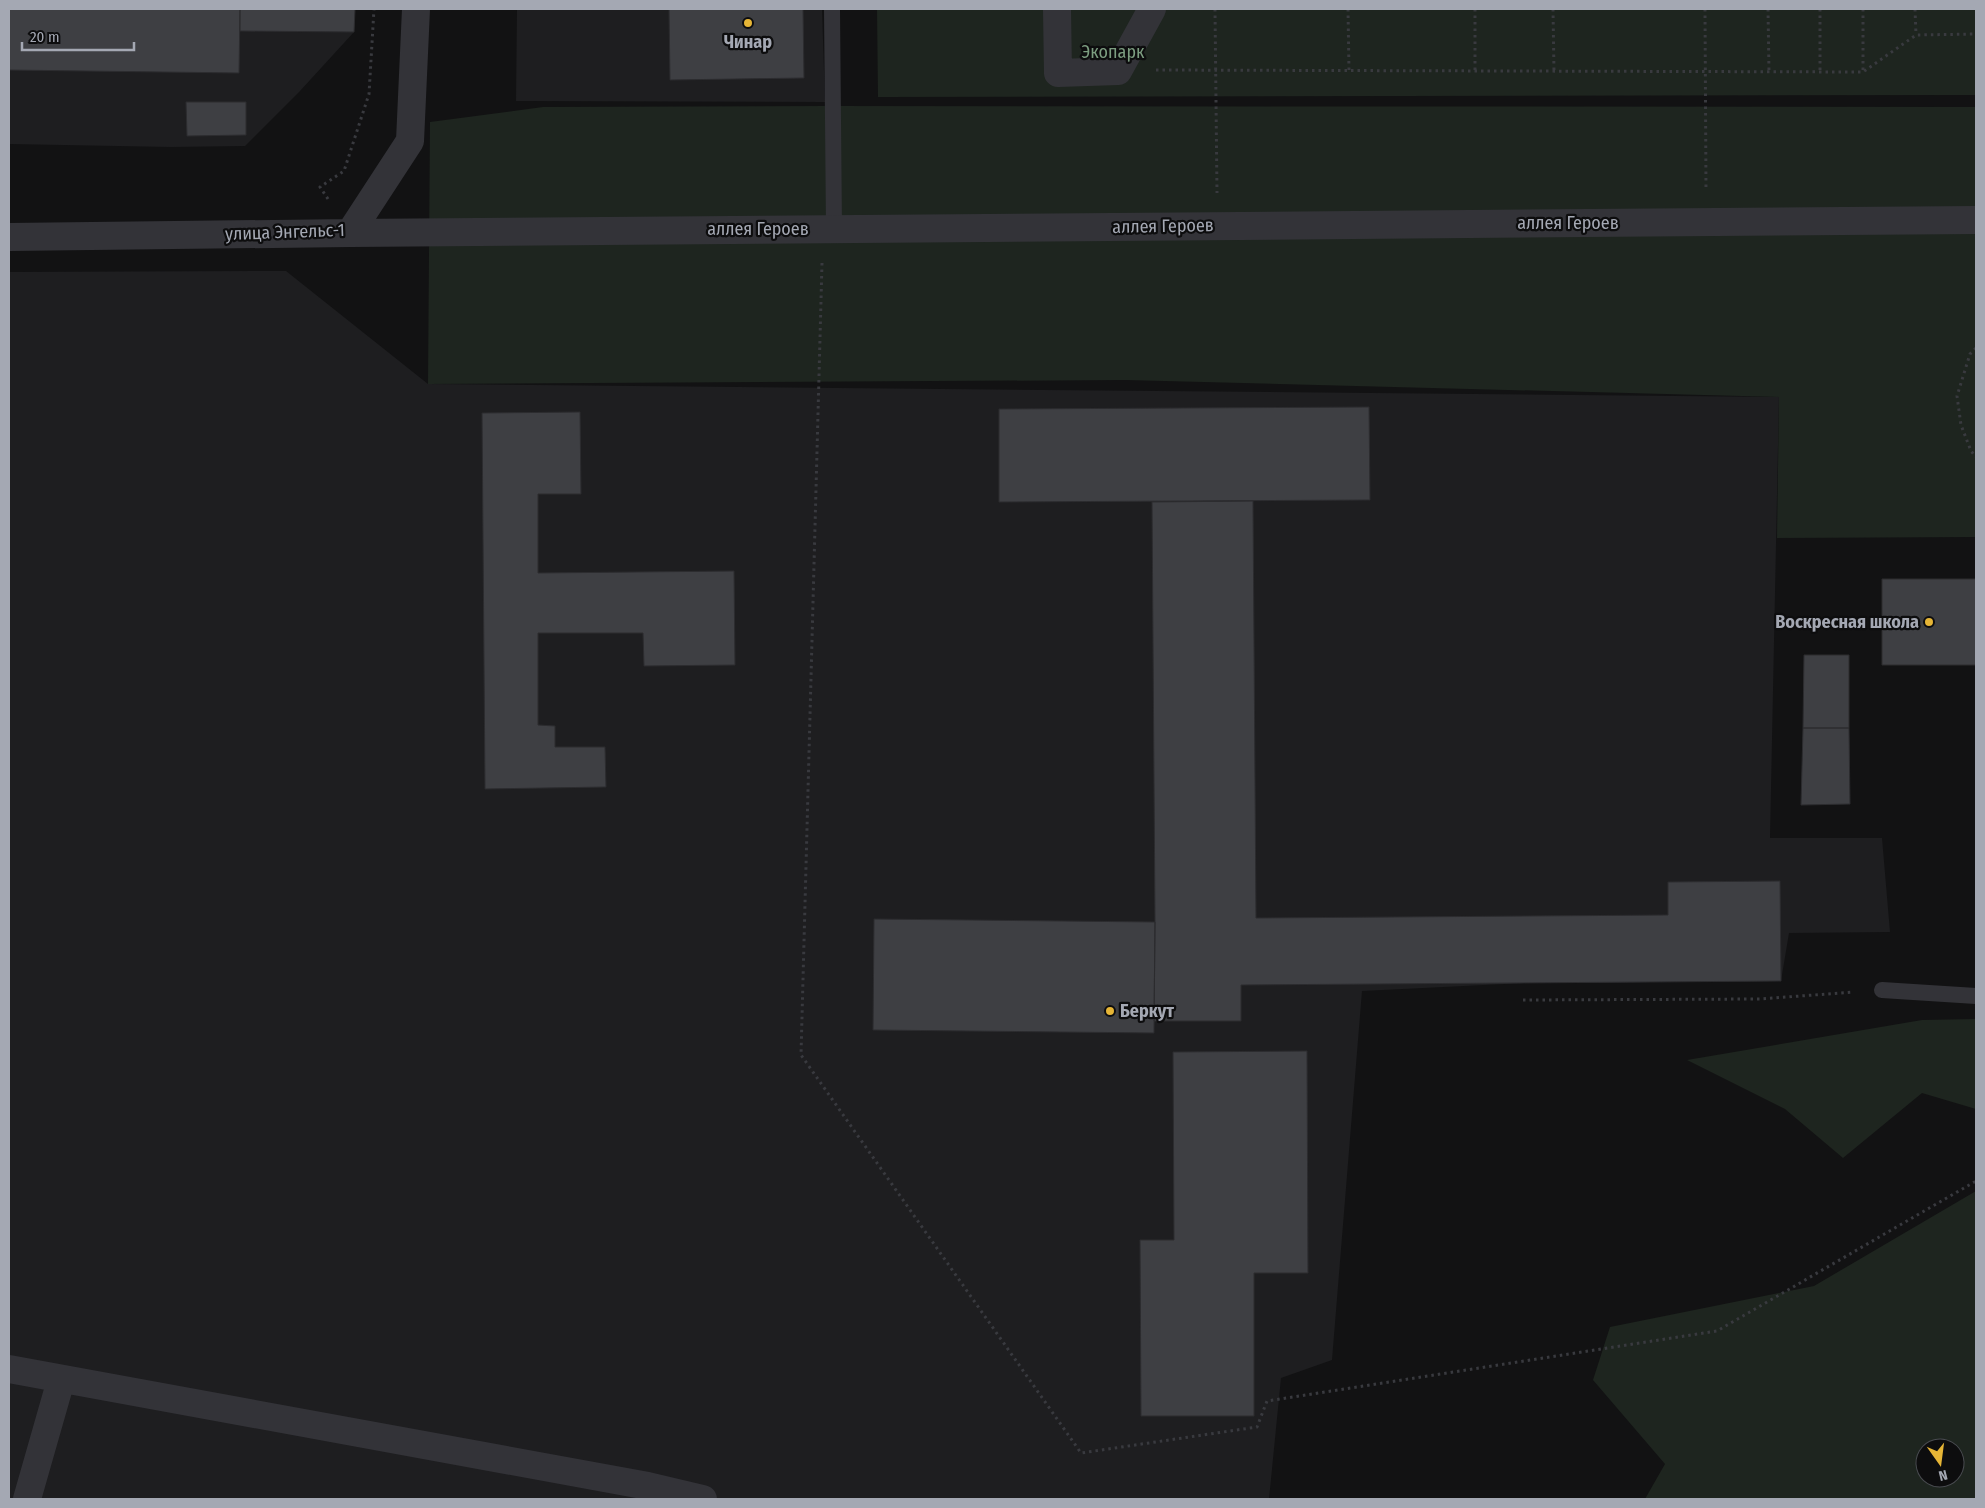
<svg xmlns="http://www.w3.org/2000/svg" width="1985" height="1508" viewBox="0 0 1985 1508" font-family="'Fira Sans Condensed',sans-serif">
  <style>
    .built { fill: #1e1e20 }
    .green { fill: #1e251f; fill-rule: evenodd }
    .building { fill: #3e3f43; stroke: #2c2c2f }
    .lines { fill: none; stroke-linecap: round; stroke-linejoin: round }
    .path { stroke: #393a3f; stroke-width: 3; stroke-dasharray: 2.5 4; stroke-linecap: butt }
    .lane { stroke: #333338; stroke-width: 16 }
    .street { stroke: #333338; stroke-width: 28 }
    .poi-dot { fill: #e6b536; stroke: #0d0d0e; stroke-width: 2 }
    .labels { text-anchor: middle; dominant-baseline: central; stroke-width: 4.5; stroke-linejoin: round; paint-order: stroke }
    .poi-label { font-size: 18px; font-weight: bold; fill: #a4a8b3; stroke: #0d0d0e }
    .park-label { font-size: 18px; fill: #7c9d80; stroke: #0d0d0e }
    .street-label { font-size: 18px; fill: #a4a8b3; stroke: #0d0d0e }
  </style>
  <rect width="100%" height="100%" fill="#121213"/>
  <!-- built -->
  <path class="built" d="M9 9H355L354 32 300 91 245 146 171 147 9 144Z
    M517 9H822L825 102 516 101Z
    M286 271 428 384 1779 397 1770 838H1882L1890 932 1789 933 1781 981 1525 983 1362 991 1332 1360 1281 1378 1269 1499H9V272Z"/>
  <!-- green -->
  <path class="green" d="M877 9H1976V95L878 97Z
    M827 106 1976 107V537L1777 538 1779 397 1125 380 428 384 430 122 543 107Z
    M1976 1019V1109L1922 1093 1843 1158 1785 1109 1687 1060 1922 1020Z
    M1976 1191V1499H1645L1665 1464 1593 1380 1610 1327 1814 1286ZM1925 1448H1955V1478H1925Z"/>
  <!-- building -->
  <path class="building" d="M9 9H240L239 73 9 70Z
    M240 9H355L354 32 240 31Z
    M669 9H803L804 78 670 80Z
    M186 102H246V135L187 136Z
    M1369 407 1370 500 999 502V409Z
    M580 412 581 494H538V573L734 571 735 665 644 666 643 633H538V725L555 726V747H605L606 787 485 789 482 413Z
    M1253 501 1256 918 1668 915V882L1780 881 1781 981 1241 985V1021H1154L1155 922 1152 502Z
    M1882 579H1976V665H1882Z
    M1804 655H1849V728H1803Z
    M1803 728H1849L1850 804 1801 805Z
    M874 919 1155 922 1154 1033 873 1030Z
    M1307 1051 1308 1273H1254V1416H1141L1140 1240H1174L1173 1052Z"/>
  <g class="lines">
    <!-- path -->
    <path class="path" d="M1215 9 1217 193
      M1348 9 1349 71
      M1475 9V71
      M1553 9 1554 72
      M1705 9 1706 190
      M1768 9 1769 72
      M1820 9V72
      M1863 9V71
      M1915 9 1916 35
      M1156 70 1863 72 1916 35 1976 34
      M328 199 320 187 344 171 369 94 374 9
      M822 263 801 1055 1081 1453 1257 1427 1267 1401 1717 1331 1976 1181
      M1976 348 1970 354 1957 396 1961 425 1971 451 1976 457
      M1523 1000 1760 999 1854 992"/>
    <!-- lane -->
    <path class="lane" d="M832 9 834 229
      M1882 990 1976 996"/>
    <!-- street -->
    <path class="street" d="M1057 9 1058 73 1118 71 1152 9
      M350 233 1976 220
      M9 237 350 233 410 141 416 9
      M9 1369 648 1486 703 1499
      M27 1499 61 1380"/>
  </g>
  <!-- markers -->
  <g class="poi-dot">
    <circle cx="748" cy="23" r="5"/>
    <circle cx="1929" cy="622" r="5"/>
    <circle cx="1110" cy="1011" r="5"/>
  </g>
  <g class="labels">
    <!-- poi labels -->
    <g class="poi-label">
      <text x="748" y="42">Чинар</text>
      <text x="1919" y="622" text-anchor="end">Воскресная школа</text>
      <text x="1120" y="1011" text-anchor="start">Беркут</text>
    </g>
    <!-- park labels -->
    <g class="park-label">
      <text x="1113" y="52">Экопарк</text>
    </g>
    <!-- street labels -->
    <g class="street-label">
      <text x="1568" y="223">аллея Героев</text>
      <text transform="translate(1163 226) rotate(-1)">аллея Героев</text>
      <text x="758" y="229">аллея Героев</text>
      <text transform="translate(285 232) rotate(-2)">улица Энгельс-1</text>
    </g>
  </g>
  <!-- border -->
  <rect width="1985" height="1508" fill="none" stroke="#a4a8b3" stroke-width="20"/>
  <!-- north arrow -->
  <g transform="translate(1940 1463) rotate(166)"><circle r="24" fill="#0d0d0e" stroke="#494b50"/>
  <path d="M0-4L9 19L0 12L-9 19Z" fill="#e6b536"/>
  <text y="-8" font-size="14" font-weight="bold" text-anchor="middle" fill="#a4a8b3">N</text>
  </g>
  <!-- scale -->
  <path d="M22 42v8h112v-8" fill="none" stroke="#a4a8b3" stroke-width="2.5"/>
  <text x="30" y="42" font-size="15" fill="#a4a8b3" stroke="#0d0d0e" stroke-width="4" paint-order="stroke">20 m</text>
</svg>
